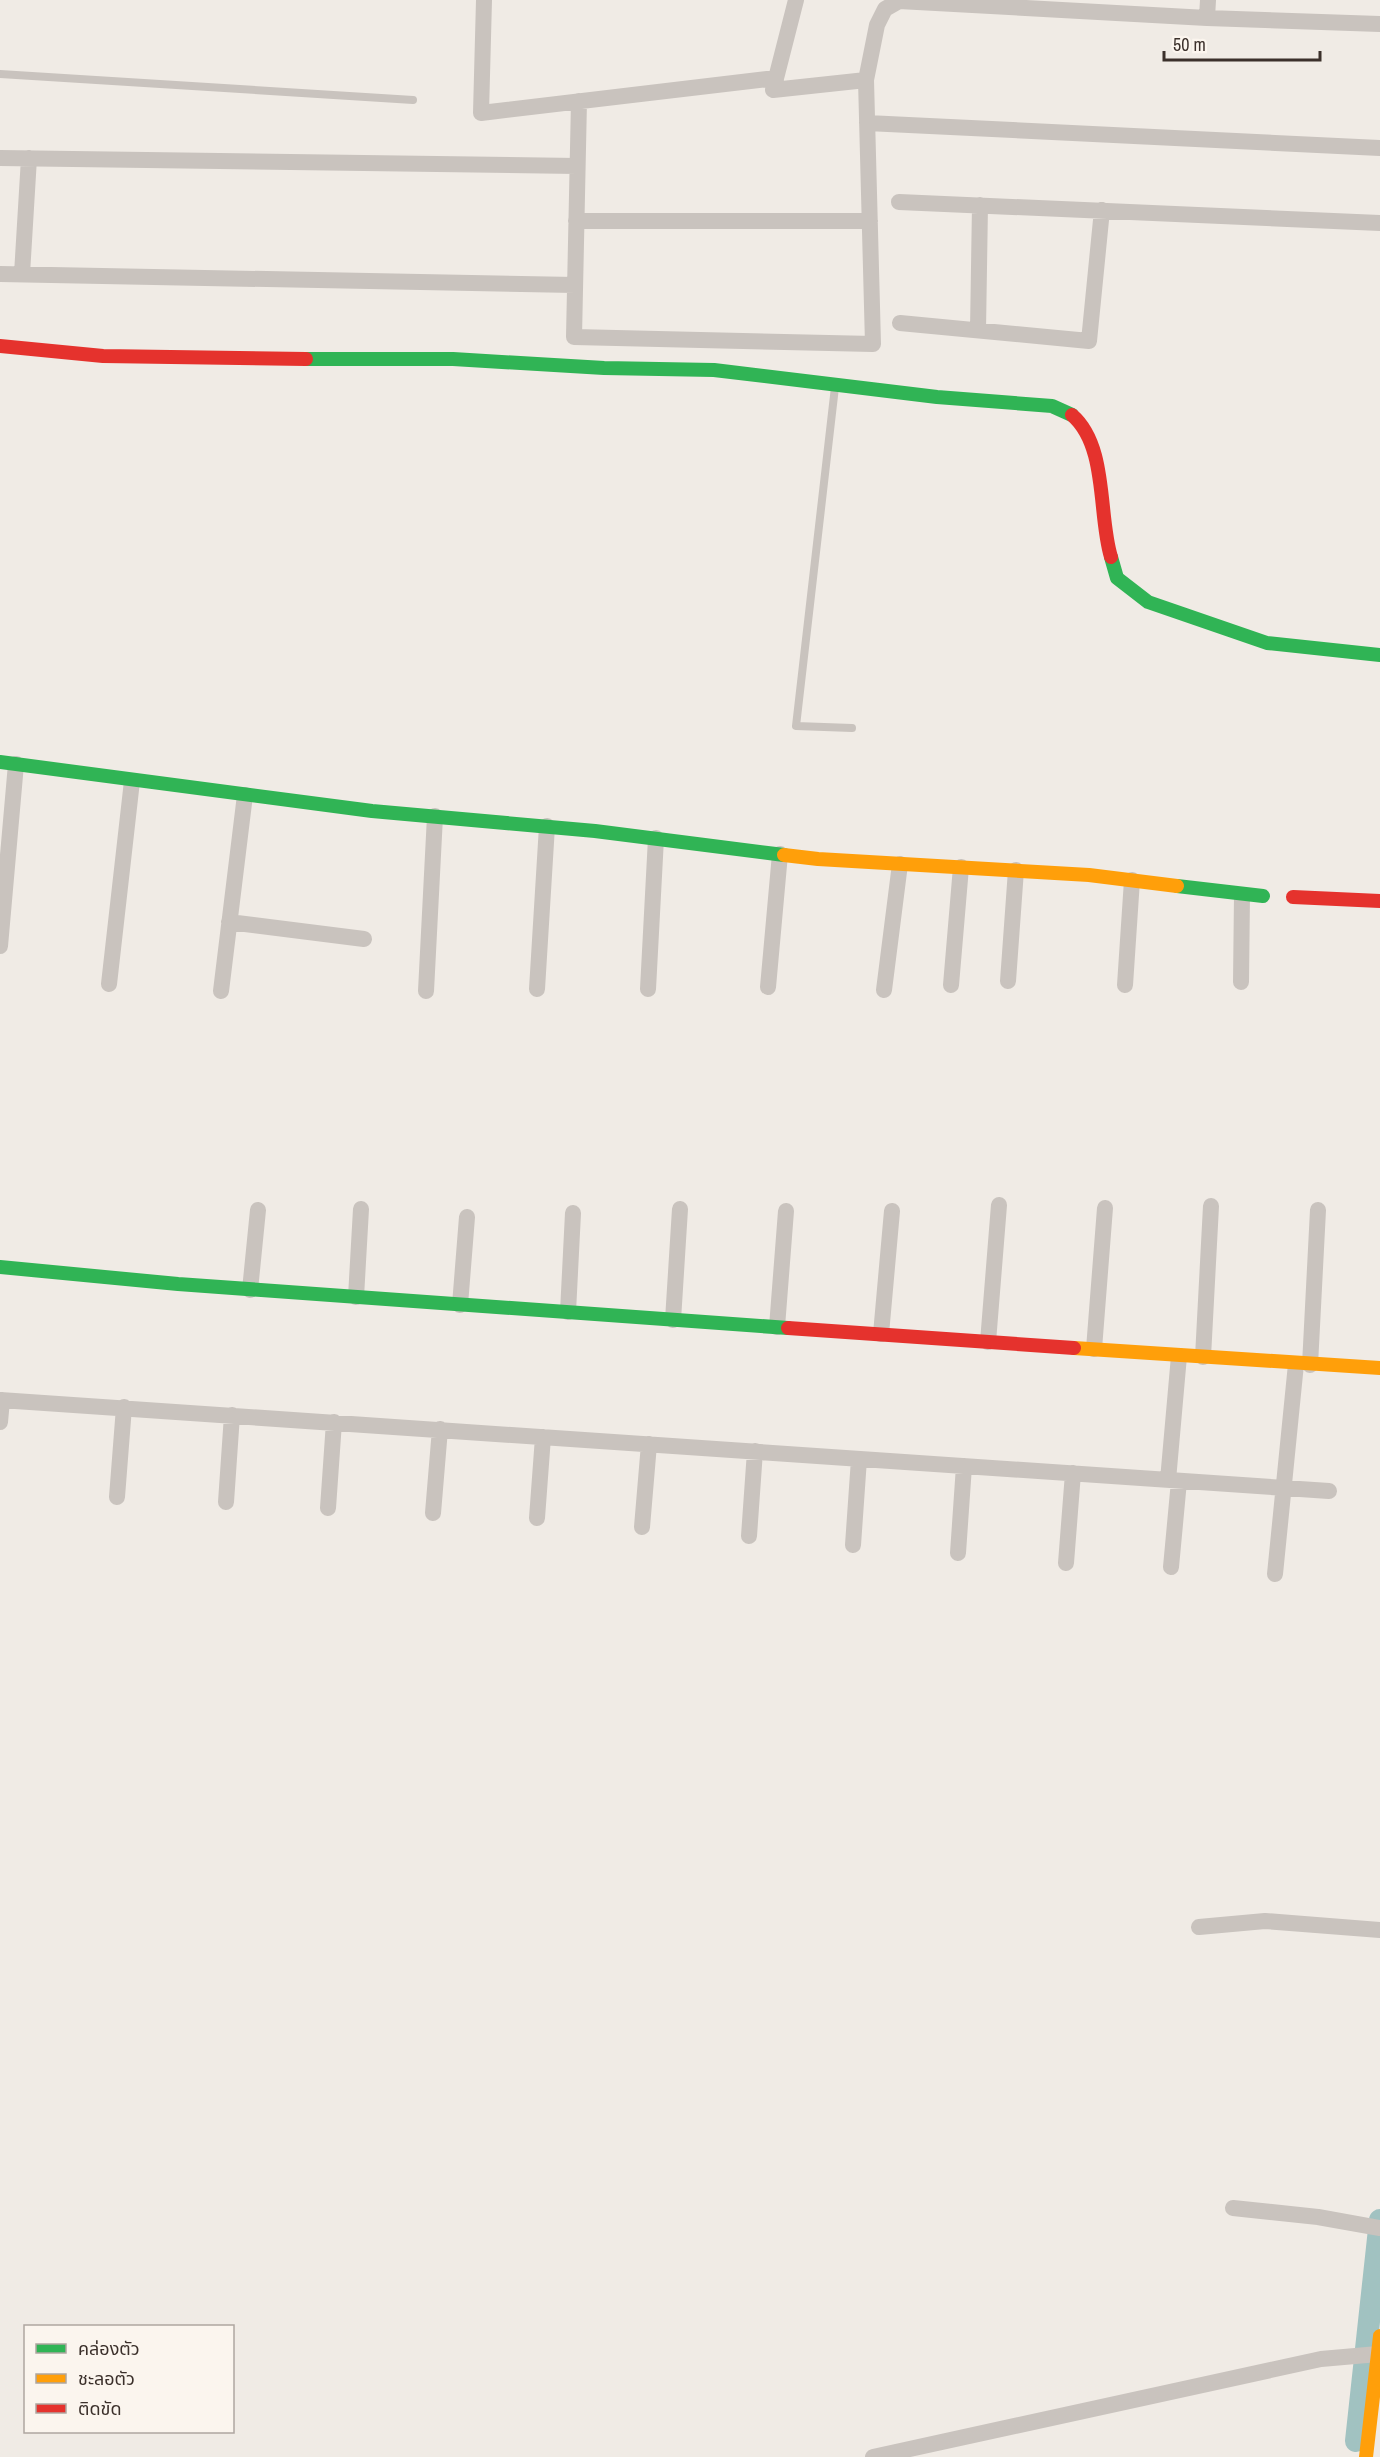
<svg xmlns="http://www.w3.org/2000/svg" width="1380" height="2457" viewBox="0 0 1380 2457" font-family="'Archivo Narrow','Noto Sans Thai',sans-serif">
  <style>
    .lines { fill: none; stroke-linecap: round; stroke-linejoin: round }
    .canal { stroke: #a1c2c1; stroke-width: 22 }
    .lane { stroke: #c9c3be; stroke-width: 8 }
    .street { stroke: #c9c3be; stroke-width: 16 }
    .fast { stroke: #30b455; stroke-width: 14 }
    .slow { stroke: #ff9f0a; stroke-width: 14 }
    .jam { stroke: #e5322d; stroke-width: 14 }
  </style>
  <rect width="100%" height="100%" fill="#f0ebe5"/>
  <g class="lines">
    <!-- canal -->
    <path class="canal" d="M1356 2441 1380 2220"/>
    <!-- lane -->
    <path class="lane" d="M0 74 413 100
      M835 387 796 726 852 728"/>
    <!-- street -->
    <path class="street" d="M484 0 481 113 776 78
      M796 0 773 90 866 80 877 25 885 9 899 1 1207 18 1208 0
      M1207 18 1380 24
      M579 101 574 337 873 344 866 80
      M867 123 1380 148
      M0 158 577 166
      M899 202 1380 223
      M576 221H870
      M0 274 575 285
      M22 274 29 158
      M900 323 1089 341 1102 210
      M978 330 980 205
      M229 922 364 939
      M0 946 16 764
      M1008 981 1016 870
      M1241 982 1242 895
      M109 984 132 781
      M951 985 961 867
      M1125 985 1132 880
      M768 987 780 854
      M537 989 547 826
      M648 989 656 838
      M884 990 900 864
      M221 991 245 795
      M426 991 435 816
      M250 1290 258 1210
      M356 1297 361 1209
      M460 1305 467 1217
      M568 1312 573 1213
      M673 1320 680 1209
      M777 1327 786 1211
      M881 1334 892 1211
      M988 1342 999 1205
      M1094 1349 1105 1208
      M1203 1357 1211 1206
      M1310 1365 1318 1210
      M0 1400 1329 1491
      M0 1422 2 1400
      M1168 1480 1179 1356
      M117 1497 124 1407
      M226 1502 232 1415
      M328 1508 334 1422
      M433 1513 440 1429
      M537 1518 543 1437
      M642 1527 649 1444
      M749 1536 755 1451
      M853 1545 859 1459
      M958 1553 964 1466
      M1066 1563 1073 1473
      M1171 1567 1179 1481
      M1275 1574 1296 1364
      M1199 1927 1265 1921 1380 1930
      M1233 2208 1318 2217 1380 2228
      M873 2457 1321 2359 1378 2354"/>
    <!-- fast -->
    <path class="fast" d="M306 359H453L604 368 714 370 937 397 1052 406 1072 415
      M1111 557 1117 578 1148 602 1267 643 1380 655
      M0 762 372 811 595 831 784 855
      M1177 886 1263 896
      M0 1267 178 1284 788 1328"/>
    <!-- slow -->
    <path class="slow" d="M784 855 818 859 1089 875 1177 886
      M1074 1348 1380 1368
      M1366 2457 1380 2336"/>
    <!-- jam -->
    <path class="jam" d="M0 346 103 356 306 359
      M1072 415C1108 446 1098 515 1111 557
      M1293 897 1380 901
      M788 1328 1074 1348"/>
  </g>
  <!-- legend -->
  <rect x="24" y="2325" width="210" height="108" fill="#fbf5ee" stroke="#aea6a0" stroke-width="1.5"/>
  <rect x="36" y="2344" width="30" height="9" fill="#30b455" stroke="#aea6a0" stroke-width="1.5"/>
  <text x="78" y="2355" font-size="18" fill="#3b302b">คล่องตัว</text>
  <rect x="36" y="2374" width="30" height="9" fill="#ff9f0a" stroke="#aea6a0" stroke-width="1.5"/>
  <text x="78" y="2385" font-size="18" fill="#3b302b">ชะลอตัว</text>
  <rect x="36" y="2404" width="30" height="9" fill="#e5322d" stroke="#aea6a0" stroke-width="1.5"/>
  <text x="78" y="2415" font-size="18" fill="#3b302b">ติดขัด</text>
  <!-- scale -->
  <path d="M1164 51v9h156v-9" fill="none" stroke="#3b302b" stroke-width="3"/>
  <text x="1173" y="51" font-size="18" fill="#3b302b" stroke="#fbf5ee" stroke-width="4.5" paint-order="stroke">50 m</text>
</svg>
